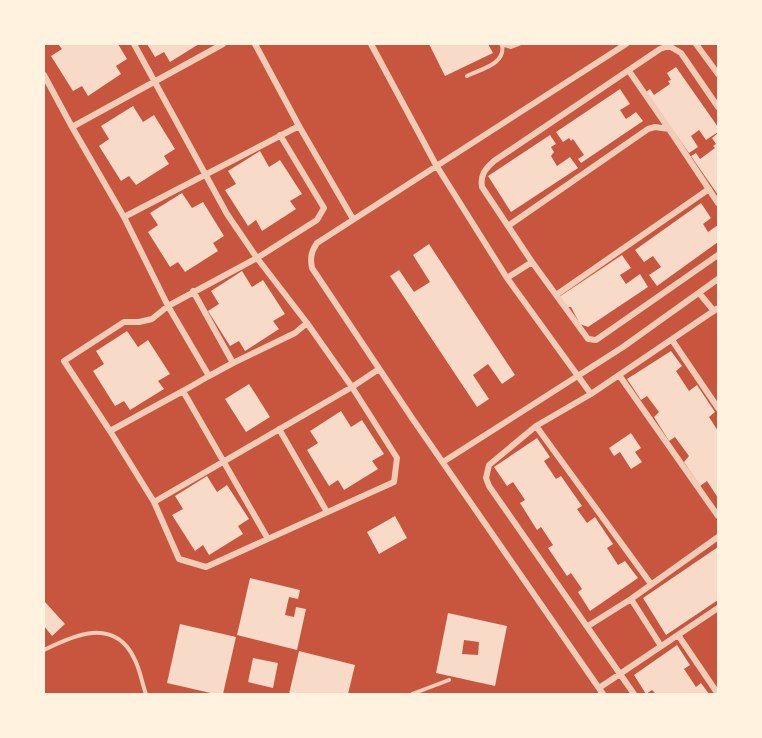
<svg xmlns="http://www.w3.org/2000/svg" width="762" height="738" viewBox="0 0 762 738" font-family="'PT Sans Narrow',sans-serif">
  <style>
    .building { fill: #f7dbc8; fill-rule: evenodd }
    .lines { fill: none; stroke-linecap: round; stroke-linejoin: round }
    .service { stroke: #f1ccb7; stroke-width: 4 }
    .minor { stroke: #f1ccb7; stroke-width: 6 }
  </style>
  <rect width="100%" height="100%" fill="#c8553d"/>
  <!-- building -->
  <path class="building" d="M58 44H118L127 59 116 66 121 74 88 96 82 86 73 91 51 56 62 49Z
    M147 44H199L170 62 164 52 155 57Z
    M429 44H488L493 53 445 76Z
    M676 67 718 127V132L706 140 699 130 691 136 698 147 689 153 646 92 650 89 654 95 670 84 668 81 671 80 667 73Z
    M620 89 630 104 620 110 626 119 636 112 643 121 581 163 578 159 584 155 573 139 571 141 569 138 563 142 556 132Z
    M133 106 143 122 154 115 175 149 164 156 169 164 136 185 129 176 121 181 99 146 109 139 101 126Z
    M718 133V195L691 156 696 153 700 159 715 148 713 146 716 144 712 138Z
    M550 135 556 144 551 147 554 152 551 156 557 166 570 157 578 168 511 212 488 176Z
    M260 151 269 167 280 160 302 194 290 201 296 209 262 231 256 220 248 226 225 190 236 184 228 171Z
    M182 193 192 208 203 202 224 236 213 243 218 251 185 272 178 262 170 267 148 232 158 225 150 213Z
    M701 203 711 218 703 224 708 232 718 225V242L657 286 649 275 661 267 653 256 644 262 635 250Z
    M429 244 515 375 502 384 488 364 473 375 489 399 477 407 390 276 399 270 414 292 430 282 413 255Z
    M622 255 631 268 620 275 626 284 640 274 648 287 588 327 580 324 571 307H566L559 297Z
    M242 271 252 287 263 280 285 314 273 321 279 329 245 351 239 341 230 346 208 311 219 304 211 291Z
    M127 331 138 347 148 340 170 374 158 381 164 389 130 410 124 401 115 406 93 371 104 364 96 351Z
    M671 351 682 366 676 371 689 391 697 385 715 412 709 417 718 431V498L707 481 700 486 684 462 689 456 675 437 669 441 654 417 659 412 647 396 641 400 627 379Z
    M249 384 270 417 246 432 225 399Z
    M341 411 351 427 362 420 384 454 372 461 378 469 344 490 338 480 329 486 307 450 318 443 310 431Z
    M631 433 641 448 635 452 642 462 631 469 620 452 614 456 609 448Z
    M537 438 550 457 544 461 556 479 561 476 582 506 577 509 587 523 595 517 613 544 607 548 618 565 625 561 638 578 590 611 578 592 582 589 571 573 567 576 548 548 553 545 541 527 537 530 520 503 525 500 513 482 507 486 494 467Z
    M207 476 217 492 227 485 249 519 238 526 243 534 209 555 203 545 195 551 172 515 183 509 175 496Z
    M395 516 407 538 379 554 367 532Z
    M718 547V600L666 635 643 598Z
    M250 578 300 590 298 599 289 597 285 615 294 617 296 607 306 609 297 650 237 635Z
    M45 602 65 624 52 636 44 626V603Z
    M448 613 507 626 495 686 436 673ZM464 640 479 642 478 655 462 654Z
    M180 624 236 637 223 694H215L167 683Z
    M677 645 690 665 684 669 696 687 701 683 709 694H656L652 690 646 694 634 675Z
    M299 651 355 665 348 694H289Z
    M253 658 278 663 273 688 248 682Z"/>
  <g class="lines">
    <!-- service -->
    <path class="service" d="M501 44 511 47 519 44
      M467 76C481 69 506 64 502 45
      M44 650C74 635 114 617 134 658 140 669 142 683 146 694
      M412 694 449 680"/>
    <!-- minor -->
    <path class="minor" d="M134 44 227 214 257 258 307 323 352 387 397 458 394 482 206 567 179 559 154 502 352 387 379 369
      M223 44 72 127 124 217 168 306 257 258 317 220 324 208 280 135
      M255 44 299 126 353 219
      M371 44 436 165 507 278 591 394
      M696 44 718 74
      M629 71 669 129
      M44 75 72 127
      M718 107 681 53 669 46 660 49 494 161C485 169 480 175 482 187L532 262 588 339 596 340 718 255
      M124 217 299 126
      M508 226 648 129 655 127 669 129 718 203
      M507 278 532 262
      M193 291 233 363 295 333 307 323
      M699 293 714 311
      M556 295 709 189
      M672 340 718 408
      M619 375 718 516
      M209 376 233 363
      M183 391 209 376 168 306 152 319 139 322H124L64 361 110 431 183 391 268 539
      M536 426 651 584
      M279 429 327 512
      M110 431 154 502
      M443 462 623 347 718 279
      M631 599 661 646
      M588 626 631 599 718 537
      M678 635 718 694
      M599 688 718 608
      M603 694 412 418 312 268C310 258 311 252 317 243L626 44
      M634 694 489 486 486 478 489 465 536 426 591 394 718 308"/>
  </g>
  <!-- border -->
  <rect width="762" height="738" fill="none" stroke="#fff3e0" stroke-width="90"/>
</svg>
